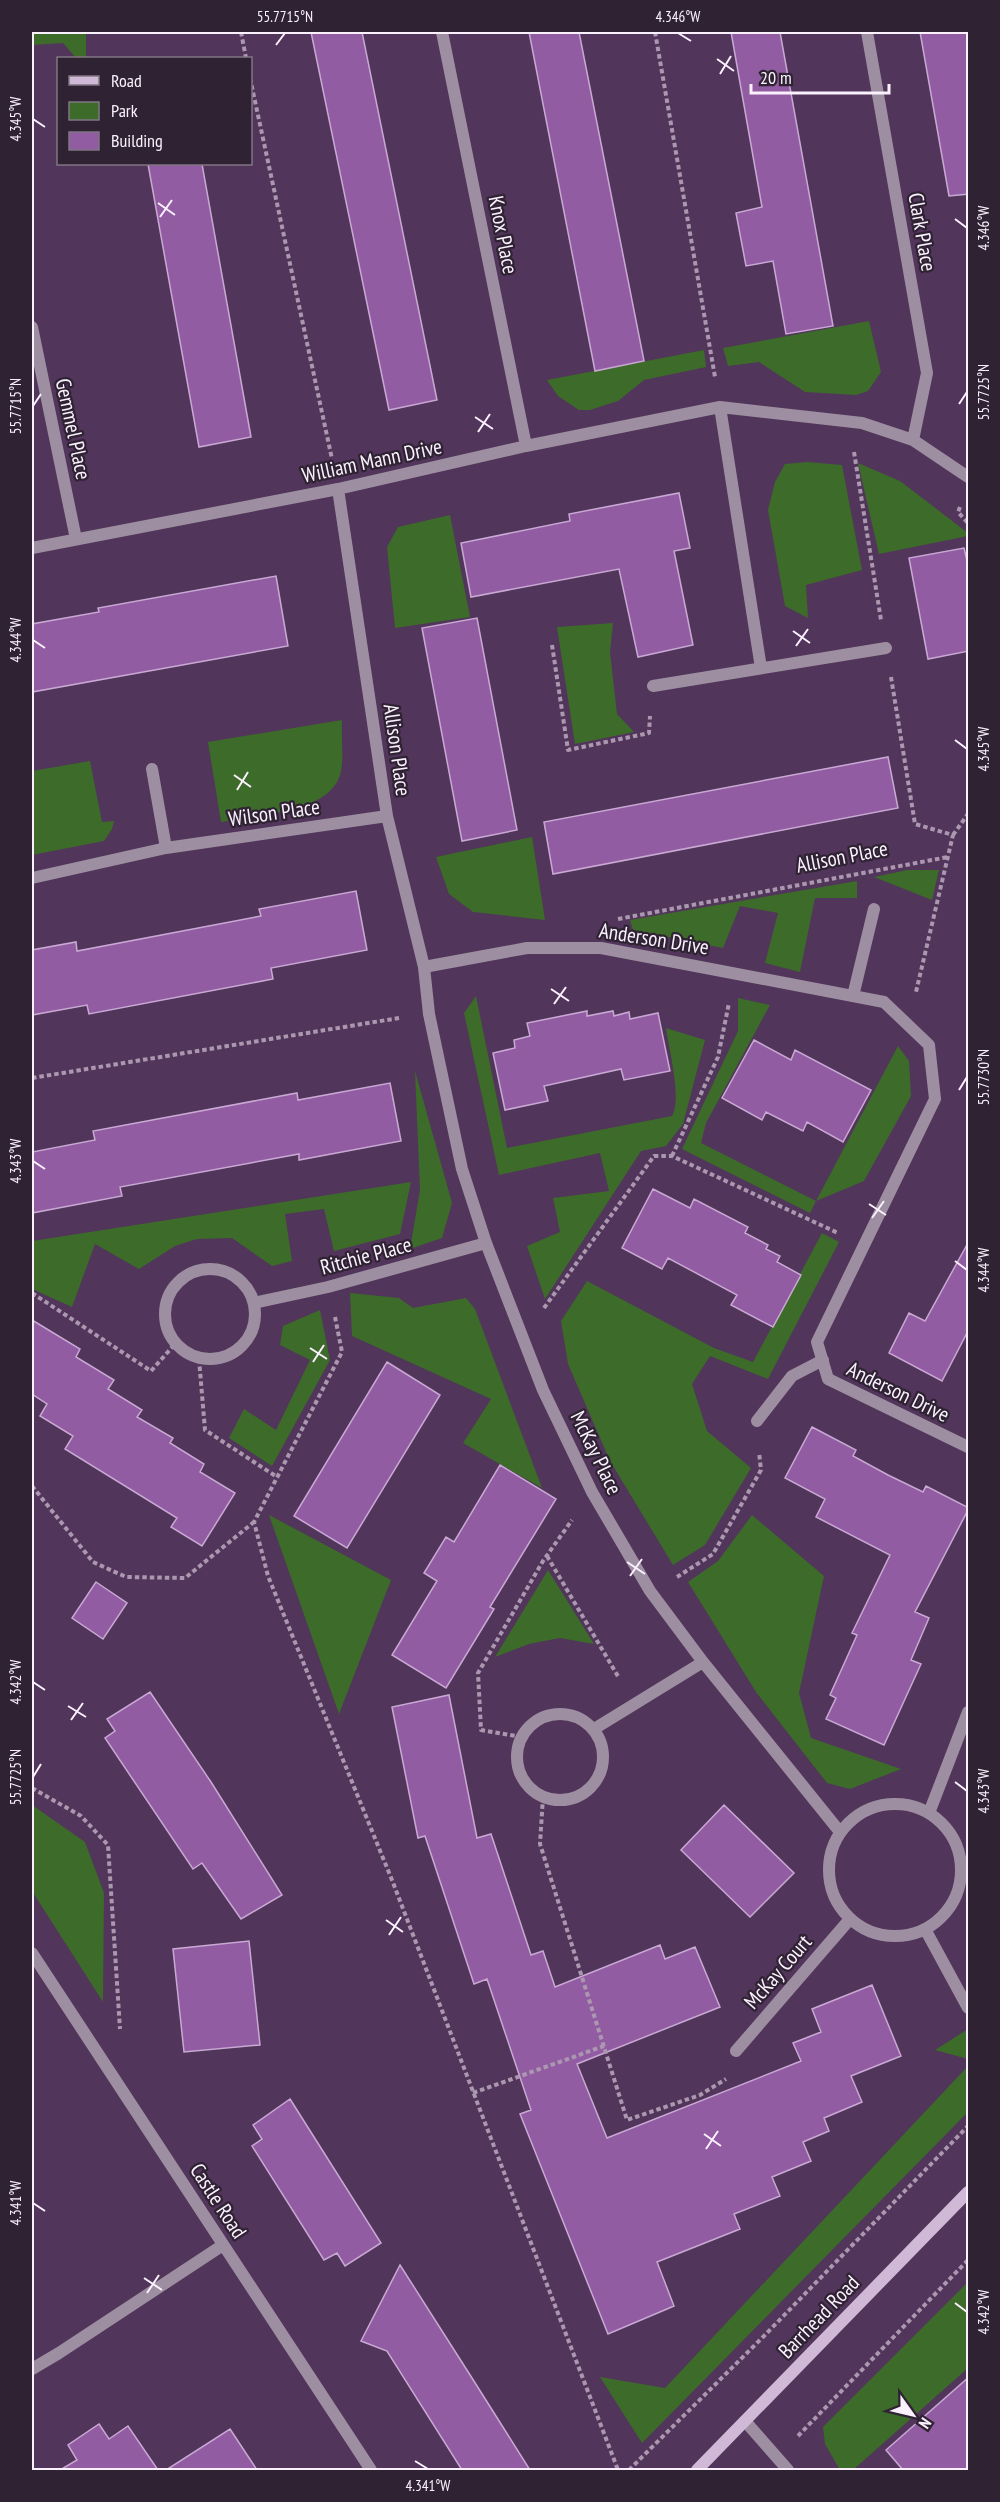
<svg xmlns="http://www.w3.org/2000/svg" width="1000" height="2502" viewBox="0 0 1000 2502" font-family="'PT Sans Narrow',sans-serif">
	<rect width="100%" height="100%" fill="#51355a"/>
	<!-- green -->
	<path fill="#3d6b2a" d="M32,32h54v26h-10l-13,-15 -31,2z
		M869,321l12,51 -13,19 -12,4 -51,-3 -46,-30 -31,4 -5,-18z
		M704,350l2,17 -62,13 -26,21 -28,9h-11l-21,-14 -11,-16z
		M807,462l35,3 20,105 -56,15 2,33 -23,-12 -17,-96 7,-28 10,-18z
		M858,463l42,18 68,52v3l-89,18z
		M450,515l20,102 -75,11 -8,-81 11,-20z
		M613,623l-3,29 7,62 17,18 -59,12 -18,-117z
		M342,720c-1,17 2,35 -1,51 -7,42 -87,45 -120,51l-13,-80z
		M90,761l12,61 12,-1 -2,8 -8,12 -72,14v-84z
		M532,837l13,83 -72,-8 -24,-18 -13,-37z
		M907,870h32l-7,30 -58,-23z
		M857,881v17h-42l-15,74 -35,-9 13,-50 -38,-7 -17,42 -90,-18 -3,-10z
		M476,996l31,152 165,-32c10,-18 -3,-66 -6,-88l39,12 -22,84 -17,22 -25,5 -96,148 -18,-53 33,-14 -7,-34 56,-7 -9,-38 -101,22 -35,-162z
		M738,998l32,7 -64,118 -5,20 115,58 82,-155 11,15 2,35 -47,85 -48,20 -6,12 -128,-64 56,-118z
		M415,1071l37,132 -10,35 -32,11 10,-59z
		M411,1182l-11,52 -66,17 -10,-42 -39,5 7,47 -20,5 -40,-28 -35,1 -22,7 -36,23 -44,-25 -23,63 -40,-18v-48z
		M822,1233l17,9 -71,137 -58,-23 -18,28 15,47 44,37 -46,77 -32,20 -63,-104 -42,-97 -7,-43 26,-40 127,67 39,14z
		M350,1293l49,5 14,10 53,-10 9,11 67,179 -79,-45 28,-44 -139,-63z
		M320,1310l10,50 -58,106 -43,-28 15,-29 32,21 34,-70 -30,-15 3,-19z
		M269,1515l122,65 -52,134z
		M752,1515l72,61 -25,117 12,45 90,31 -51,20 -23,-6 -71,-91 -68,-110 30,-21z
		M548,1570l46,74 -34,-6 -31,6 -34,13z
		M32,1805l53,37 19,51 -1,109 -71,-111z
		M968,2029v30l-33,-9z
		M968,2066v46l-326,331 -42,-66 65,11z
		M968,2282v86l-115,102h-13l-15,-26 -2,-17z"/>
	<!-- building -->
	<path fill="#925ca3" stroke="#c9a9d4" stroke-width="1.5" d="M311,32h51l75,368 -48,10z
		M529,32h50l65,329 -49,10z
		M731,32h49l53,294 -47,8 -13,-73 -27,5 -10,-53 26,-6z
		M920,32h49v162l-20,2z
		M148,164h54l49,273 -52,10z
		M679,493l11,55 -16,3 19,94 -55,12 -19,-88 -148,28 -10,-54 109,-22 -1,-7z
		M964,548l5,21v82l-41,8 -19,-101z
		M276,576l12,70 -256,46v-68l67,-12 -1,-4z
		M477,618l40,212 -55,11 -40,-213z
		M888,757l10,51 -345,66 -9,-52z
		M356,891l11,59 -96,18 2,11 -184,35 -2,-9 -55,10v-65l44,-8 1,9 184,-35 -2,-7z
		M587,1011v5l26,-5 1,5 15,-4 1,7 28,-6 12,58 -46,9 -3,-11 -77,17 4,15 -43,9 -12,-57 22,-5 -1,-8 16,-4 -3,-13z
		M754,1040l37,20 4,-10 76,40 -28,52 -36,-20 -4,9 -37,-19 -4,8 -40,-22z
		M390,1083l11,58 -102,19v-6l-179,33 2,9 -90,17v-61l63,-12 -2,-9 204,-38 1,7z
		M653,1189l37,19 4,-9 54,28 -3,6 23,12 -2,4 14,7 -3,6 24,13 -28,52 -42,-22 6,-10 -69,-37 -6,11 -40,-21z
		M969,1241v88l-27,52 -53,-28 20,-40 16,8z
		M32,1320l48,29 -4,8 38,23 -6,9 34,21 -5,7 36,21 -3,5 34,21 -4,8 35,21 -33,53 -31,-19 6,-9 -112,-69 8,-13 -33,-20 7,-12 -15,-10z
		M387,1362l53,33 -93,153 -53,-32z
		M812,1427l44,23 -3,6 35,19 35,17 3,-6 43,22 -54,104 14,6 -18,42 10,4 -37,81 -58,-26 10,-21 -6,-3 27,-60 -5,-2 38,-78 -74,-38 9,-18 -40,-21z
		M500,1465l56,34 -66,108 4,2 -48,79 -54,-33 45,-74 -13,-8 22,-36 8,5z
		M96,1582l31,21 -24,36 -31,-21z
		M150,1692l61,90 71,113 -41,24 -39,-56 -9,6 -88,-131 10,-7 -8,-12z
		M449,1695l28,143 14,-4 40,121 12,-4 12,36 105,-42 5,14 30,-12 25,60 -143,57 30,74 194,-77 -8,-18 28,-11 -9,-23 60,-24 29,71 -50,20 11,26 -38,16 5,13 -26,11 8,19 -39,16 8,19 -46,18 6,15 -83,33 17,44 -66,28 -88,-220 11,-4 -44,-131 -13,5 -49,-148 -7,2 -26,-131z
		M724,1805l70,68 -44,44 -69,-67z
		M249,1941l11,104 -76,7 -11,-103z
		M290,2099l91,144 -36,23 -8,-13 -13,7 -72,-114 10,-7 -9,-14z
		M400,2265l72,113 58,92h-68l-75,-119 -26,-10z
		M969,2377v93h-66l-17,-20z
		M99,2424l10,15 19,-13 30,44h-98l17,-10 -9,-15z
		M230,2429l27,41h-91z"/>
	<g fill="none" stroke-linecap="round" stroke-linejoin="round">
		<!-- path -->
		<path stroke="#ab98b0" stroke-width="4" stroke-dasharray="4.5 3" stroke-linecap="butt" d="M241,32l5,26
			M655,32l60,345
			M250,78l82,381
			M854,452l27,168
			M960,507l-2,5 10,11
			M552,645l16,105 81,-17 1,-17
			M891,677l24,147 38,11 -37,157
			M953,835l15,-21
			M618,919l330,-62
			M32,1078l367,-60
			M672,1156l46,-99 11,-54
			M32,1293l119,78 24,-27
			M544,1308l110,-152h18l166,77
			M335,1317l7,35 -88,170 14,54 124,304 226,590
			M199,1359l6,71 72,47
			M32,1486l61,76 33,15 59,1 69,-56
			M547,1556l72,122
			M677,1577l36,-23 48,-84 -2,-18
			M522,1737l-41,-7 -3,-57 65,-112 29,-41
			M32,1788l49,28 27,29 12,184
			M543,1797l-3,47 87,276 73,-25 26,-16
			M473,2093l131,-47
			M798,2436l170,-176
			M629,2470l134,-133 205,-211"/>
		<!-- street -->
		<path stroke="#9d8fa1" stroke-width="12" d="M442,32l84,414
			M867,32l60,341 -14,67
			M32,327l44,212
			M720,407l41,261
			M338,489l49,327 37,151 5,47 33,155 24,74 57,147 49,102 58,99 53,71 137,170
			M32,548l306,-59 188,-43 194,-39 142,16 51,17 55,37
			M653,686l233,-38
			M152,769l14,79
			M32,878l134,-30 221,-32
			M424,967l103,-19h74l283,54 45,43 6,54 -118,243 11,37 140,68
			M853,996l21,-87
			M165 1314a45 45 0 1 1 90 0a45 45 0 1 1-90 0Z
			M254,1303l74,-16 158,-44
			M757,1421l35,-45 31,-16
			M517 1757a43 43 0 1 1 86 0a43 43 0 1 1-86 0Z
			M594,1729l109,-67
			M829 1870a66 66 0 1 1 132 0a66 66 0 1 1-132 0Z
			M929,1813l39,-101
			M925,1929l43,79
			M32,1953l339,517
			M736,2051l114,-132
			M32,2369l27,-16 164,-108
			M745,2421l43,49"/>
		<!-- secondary -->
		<path stroke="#d0b9d7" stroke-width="12" d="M697,2470l271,-278"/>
	</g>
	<!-- ticks -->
	<path fill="none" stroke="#fbf1fe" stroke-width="2" d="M678,33l13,8M276,45l9,-12M717,59l17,12M720,74l11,-18M33,119l12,8M158,203l17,12M160,217l12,-17M955,219l12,9M959,404l8,-12M33,406l8,-12M475,417l18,12M478,432l12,-18M793,631l17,12M33,640l12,8M796,646l12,-17M955,740l12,9M234,775l17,12M237,790l11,-18M551,989l18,12M554,1004l12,-17M959,1090l8,-13M33,1161l12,8M869,1204l17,11M872,1218l12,-17M955,1261l12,9M310,1348l17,11M313,1362l11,-17M627,1562l18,12M630,1576l12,-17M33,1682l12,8M68,1706l18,11M71,1720l12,-17M33,1777l8,-13M955,1782l12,9M386,1920l17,12M389,1935l12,-18M704,2134l17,12M706,2149l12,-18M33,2203l12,8M144,2278l18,12M147,2293l12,-18M955,2303l12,9M415,2461l13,8"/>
	<g text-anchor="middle" stroke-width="4.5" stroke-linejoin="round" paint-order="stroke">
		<!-- street labels -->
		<g font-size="21" fill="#fbf1fe" stroke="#2f2333">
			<text transform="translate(922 232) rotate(80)" y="7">Clark Place</text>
			<text transform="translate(503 235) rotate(79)" y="7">Knox Place</text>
			<text transform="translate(73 429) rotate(78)" y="7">Gemmel Place</text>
			<text transform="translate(372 461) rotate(-12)" y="7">William Mann Drive</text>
			<text transform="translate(397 750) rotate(82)" y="7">Allison Place</text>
			<text transform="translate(274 813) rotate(-8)" y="7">Wilson Place</text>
			<text transform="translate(842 857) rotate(-11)" y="7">Allison Place</text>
			<text transform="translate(654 939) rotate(9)" y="7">Anderson Drive</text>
			<text transform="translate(366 1256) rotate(-15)" y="7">Ritchie Place</text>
			<text transform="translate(898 1392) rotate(26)" y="7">Anderson Drive</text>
			<text transform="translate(596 1453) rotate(64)" y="7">McKay Place</text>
			<text transform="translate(778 1972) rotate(-49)" y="7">McKay Court</text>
			<text transform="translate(218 2201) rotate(57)" y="7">Castle Road</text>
			<text transform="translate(819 2317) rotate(-46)" y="7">Barrhead Road</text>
		</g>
	</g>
	<!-- border -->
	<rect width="1000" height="2502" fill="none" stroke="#2f2333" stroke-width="66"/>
	<!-- legend -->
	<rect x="57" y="57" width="195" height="108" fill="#2f2333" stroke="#817584" stroke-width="1.5"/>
	<rect x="69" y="76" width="30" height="9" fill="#d0b9d7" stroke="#817584" stroke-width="1.5"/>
	<text x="111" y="87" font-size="18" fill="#fbf1fe">Road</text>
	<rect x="69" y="102" width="30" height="18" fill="#3d6b2a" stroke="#817584" stroke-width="1.5"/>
	<text x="111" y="117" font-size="18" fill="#fbf1fe">Park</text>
	<rect x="69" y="132" width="30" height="18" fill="#925ca3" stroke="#817584" stroke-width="1.5"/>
	<text x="111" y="147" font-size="18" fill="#fbf1fe">Building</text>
	<!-- north arrow -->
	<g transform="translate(913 2415) rotate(124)" stroke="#2f2333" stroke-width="4.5" paint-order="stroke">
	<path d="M0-4.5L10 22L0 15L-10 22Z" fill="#fbf1fe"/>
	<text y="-9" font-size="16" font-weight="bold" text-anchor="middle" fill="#fbf1fe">N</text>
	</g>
	<!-- scale -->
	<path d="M751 84v9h138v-9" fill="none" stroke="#fbf1fe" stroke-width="3"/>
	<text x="760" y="84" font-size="18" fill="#fbf1fe" stroke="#2f2333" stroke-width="4.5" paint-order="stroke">20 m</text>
	<rect x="33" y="33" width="934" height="2436" fill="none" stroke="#fbf1fe" stroke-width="2"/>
	<g font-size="15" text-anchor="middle" fill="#fbf1fe">
		<text x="285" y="22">55.7715°N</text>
		<text x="678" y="22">4.346°W</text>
		<text transform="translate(16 119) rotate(-90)" y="5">4.345°W</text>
		<text transform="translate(984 228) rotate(-90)" y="5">4.346°W</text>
		<text transform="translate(984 392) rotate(-90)" y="5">55.7725°N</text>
		<text transform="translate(16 406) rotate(-90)" y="5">55.7715°N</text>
		<text transform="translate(16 640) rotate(-90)" y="5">4.344°W</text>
		<text transform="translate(984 749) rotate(-90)" y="5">4.345°W</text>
		<text transform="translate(984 1077) rotate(-90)" y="5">55.7730°N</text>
		<text transform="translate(16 1161) rotate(-90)" y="5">4.343°W</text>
		<text transform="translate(984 1270) rotate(-90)" y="5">4.344°W</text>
		<text transform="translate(16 1682) rotate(-90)" y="5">4.342°W</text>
		<text transform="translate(16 1777) rotate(-90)" y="5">55.7725°N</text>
		<text transform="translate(984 1791) rotate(-90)" y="5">4.343°W</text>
		<text transform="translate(16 2203) rotate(-90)" y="5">4.341°W</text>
		<text transform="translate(984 2312) rotate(-90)" y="5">4.342°W</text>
		<text x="428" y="2491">4.341°W</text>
	</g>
</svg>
